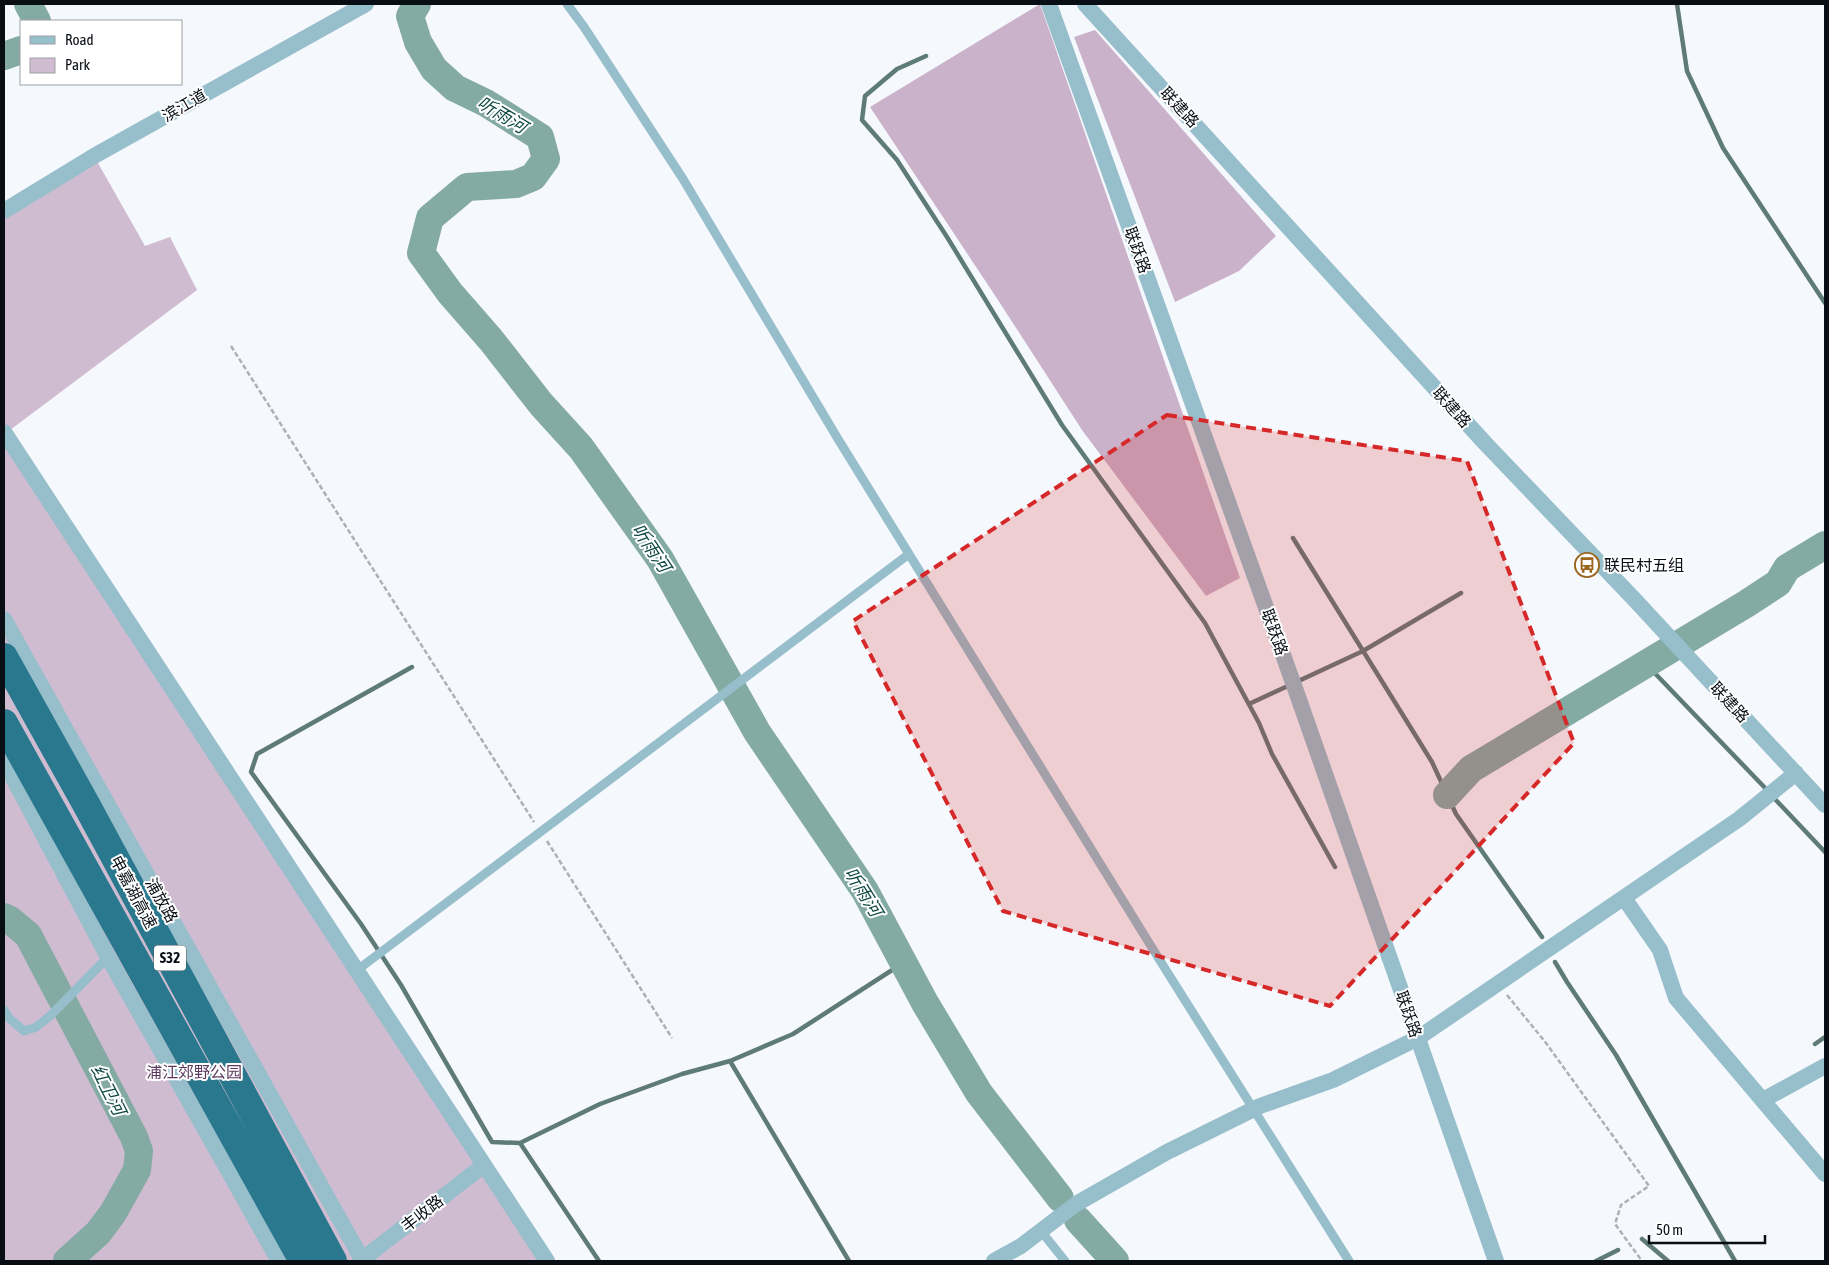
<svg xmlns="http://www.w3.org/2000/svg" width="1829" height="1265" viewBox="0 0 1829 1265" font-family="'Asap Condensed','Noto Sans SC',sans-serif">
	<rect width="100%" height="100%" fill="#f5f8fc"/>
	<!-- green -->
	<path fill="#d0bcd1" d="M94,156l51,90 25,-9 27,53 -187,140 532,831h-538v-1050z"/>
	<!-- forest -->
	<path fill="#cab2cb" d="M1040,4l200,574 -34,18 -124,-166 -84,-130 -128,-193z
		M1095,30l181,206 -37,35 -64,31 -101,-265z"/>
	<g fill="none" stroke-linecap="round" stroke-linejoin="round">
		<!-- stream -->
		<path stroke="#5f7b79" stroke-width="4.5" d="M1677,4l10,67 36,77 102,155
			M926,56l-29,13 -32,27 -3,24 35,40 50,77 115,188 143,198 54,100 13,31 63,113
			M1293,538l139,224 24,52 86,123
			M1646,664l122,127
			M412,667l-155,87 -6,18 110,152 40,61 91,157 28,1
			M1249,704l114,-53 98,-58
			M1773,797l52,55
			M1555,962l12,20 49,73 119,206
			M1815,1044l10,-7
			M730,1061l119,200
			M1642,1239l26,22
			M599,1261l-79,-118 80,-39 82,-30 48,-13 63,-27 110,-71
			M1596,1261l22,-11"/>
		<!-- river -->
		<path stroke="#84aaa4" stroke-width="28" d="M28,4l9,17
			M417,4l-7,12 8,26 16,27 21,19 31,15 54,34 6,22 -13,18 -17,7 -49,3 -37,31 -9,35 29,40 41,47 50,64 40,44 79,111 97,173 108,159 60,112 54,90 81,105
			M4,56l17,-6
			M1447,795l24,-26 275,-165 32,-21 9,-15 38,-23
			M4,917l6,3 18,15 106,202 5,14 -2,19 -24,43 -15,20 -31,28
			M1078,1220l37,41"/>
		<!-- path -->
		<path stroke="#adb1b6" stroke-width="2.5" stroke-dasharray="5 2.5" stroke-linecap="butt" d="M231,346l303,476
			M547,841l125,197
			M1507,995l39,48 103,143 -28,19 -6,19 27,37"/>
		<!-- service -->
		<path stroke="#97becb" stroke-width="9" d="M567,4l17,23 99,152 155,260 321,520 190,302
			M356,971l553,-417
			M4,1010l5,8 15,13 12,-4 14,-11 58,-59
			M1041,1231l24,30"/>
		<!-- minor -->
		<path stroke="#97becb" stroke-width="16" d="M1049,4l247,687 200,570
			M1085,4l399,438 150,157 191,206
			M4,211l90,-55 272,-152
			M4,432l543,829
			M4,619l359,642
			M4,761l104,196 171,304
			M1624,898l36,52 16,48 149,176
			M1763,1100l62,-34
			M360,1261l124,-96
			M994,1261l27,-15 55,-42 91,-52 93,-46 73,-26 85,-42 321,-219 57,-46"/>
		<!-- motorway -->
		<path stroke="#29788e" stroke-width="28" d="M4,657l82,147 247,457
			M4,723l299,538"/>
	</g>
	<!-- marked area -->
	<path fill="#d62828" fill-opacity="0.2" stroke="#d62828" stroke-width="4" stroke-dasharray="10 6" stroke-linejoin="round" d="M1167,415l300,46 107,282 -244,263 -327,-95 -150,-290z"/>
	<!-- icons -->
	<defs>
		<symbol id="bus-ring" viewBox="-11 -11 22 22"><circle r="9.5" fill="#fff" stroke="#9a651d" stroke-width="1.5"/><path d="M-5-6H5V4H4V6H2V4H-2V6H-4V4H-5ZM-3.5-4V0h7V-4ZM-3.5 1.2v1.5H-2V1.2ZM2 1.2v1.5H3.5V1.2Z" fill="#9a651d"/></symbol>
	</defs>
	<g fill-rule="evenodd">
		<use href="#bus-ring" x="1573" y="551" width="28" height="28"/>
	</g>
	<g text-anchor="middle" stroke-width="4" stroke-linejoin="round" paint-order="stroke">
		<!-- shield labels -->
		<rect fill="#fff" stroke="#53565b" stroke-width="1" x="154" y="945.5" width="32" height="25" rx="4"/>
		<g font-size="15" font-weight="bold" fill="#090e15">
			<text x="170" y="963">S32</text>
		</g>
		<!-- street labels -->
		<g font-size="16" fill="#090e15" stroke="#fff">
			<text transform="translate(184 105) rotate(-30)" y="6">滨江道</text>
			<text transform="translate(1180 107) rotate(47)" y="6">联建路</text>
			<text transform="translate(1138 250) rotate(70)" y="6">联跃路</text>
			<text transform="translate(1452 407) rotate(48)" y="6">联建路</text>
			<text transform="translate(1275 632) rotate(70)" y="6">联跃路</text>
			<text transform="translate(1730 702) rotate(47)" y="6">联建路</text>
			<text transform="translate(134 892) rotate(62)" y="6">申嘉湖高速</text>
			<text transform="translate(162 900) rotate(61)" y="6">浦放路</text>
			<text transform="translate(1409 1014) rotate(71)" y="6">联跃路</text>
			<text transform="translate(422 1213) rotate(-38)" y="6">丰收路</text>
		</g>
		<!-- poi labels -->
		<g font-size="16" fill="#090e15" stroke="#fff" text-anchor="start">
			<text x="1604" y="571">联民村五组</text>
		</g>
		<!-- park labels -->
		<g font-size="16" fill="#5c3a5f" stroke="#fff">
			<text x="194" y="1078">浦江郊野公园</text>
		</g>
		<!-- water labels -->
		<g font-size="18" font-style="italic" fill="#124b45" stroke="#fff">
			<text transform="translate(502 115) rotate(31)" y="6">听雨河</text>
			<text transform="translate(651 548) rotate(56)" y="6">听雨河</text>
			<text transform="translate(863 892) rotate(58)" y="6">听雨河</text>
			<text transform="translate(108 1090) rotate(63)" y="6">红卫河</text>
		</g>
	</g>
	<!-- border -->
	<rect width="1829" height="1265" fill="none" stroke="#090e15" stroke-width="10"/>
	<!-- legend -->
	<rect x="20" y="20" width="162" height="65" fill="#ffffff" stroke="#9d9fa1"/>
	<rect x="30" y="36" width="25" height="8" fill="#97becb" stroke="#9d9fa1"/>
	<text x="65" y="45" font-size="15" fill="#090e15">Road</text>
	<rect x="30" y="58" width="25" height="15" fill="#d0bcd1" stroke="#9d9fa1"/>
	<text x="65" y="70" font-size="15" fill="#090e15">Park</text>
	<!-- scale -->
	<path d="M1649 1235v8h116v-8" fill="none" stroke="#090e15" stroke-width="2.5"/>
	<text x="1656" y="1235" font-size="15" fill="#090e15" stroke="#ffffff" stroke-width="4" paint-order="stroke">50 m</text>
</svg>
